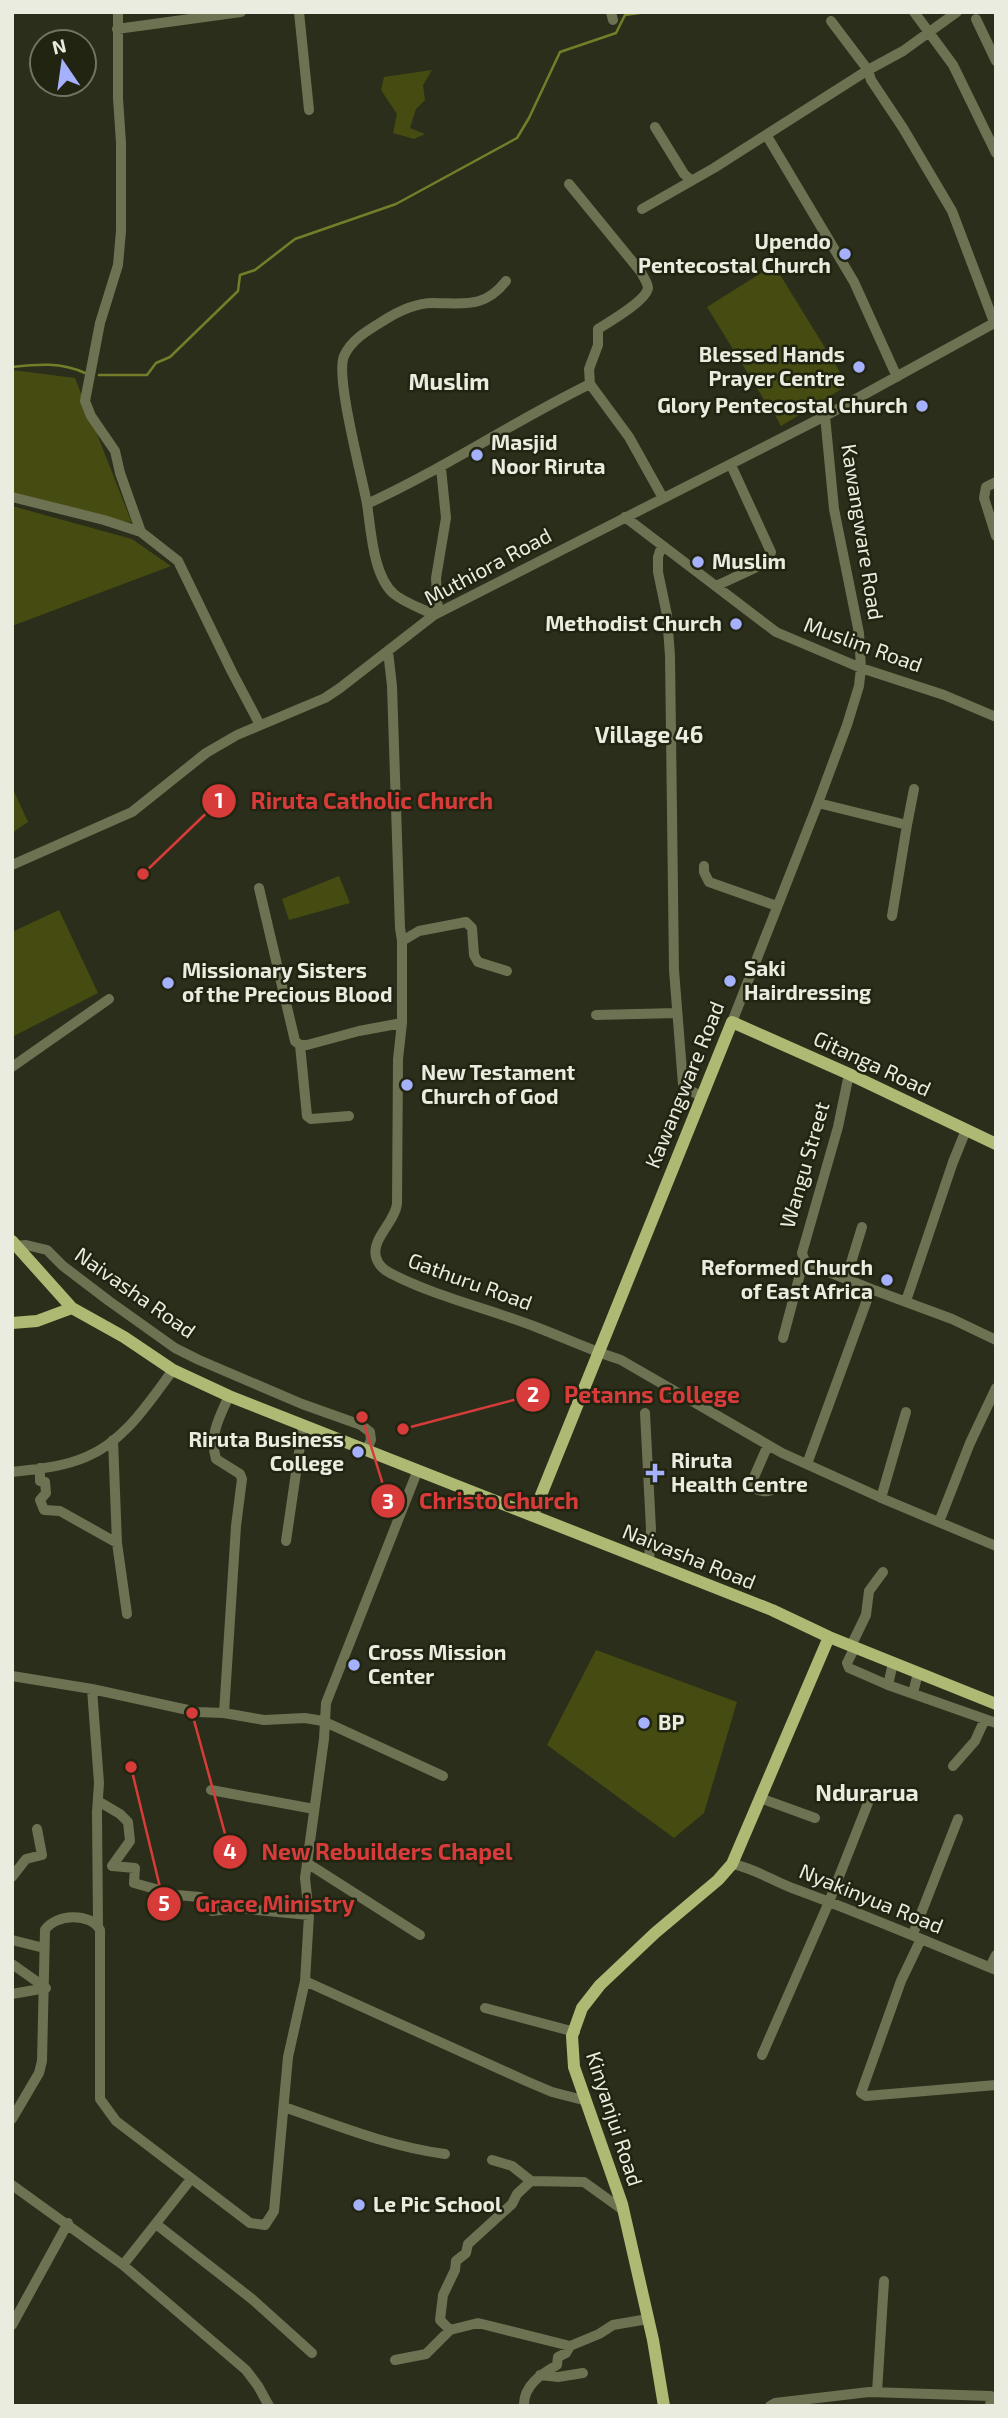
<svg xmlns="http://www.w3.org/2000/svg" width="1008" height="2418" viewBox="0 0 1008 2418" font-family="'Exo 2',sans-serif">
	<rect width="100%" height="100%" fill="#2b2e1a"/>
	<!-- green -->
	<path fill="#464c11" d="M432,70l-9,15 2,15 -9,9 -6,19 15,6 -11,5 -21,-6 4,-19 -16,-24 3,-13z
		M774,265l74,120 -67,41 -13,-24 -3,-1 -58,-94z
		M12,370l63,8 57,145 -120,-28z
		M12,506l120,33 39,27 -159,60z
		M12,787l16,35 -16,11z
		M339,876l11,27 -61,17 -7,-21z
		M59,910l39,83 -86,44v-105z
		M596,1650l141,52 -33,111 -30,25 -127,-93z"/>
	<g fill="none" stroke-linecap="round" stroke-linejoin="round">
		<!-- stream -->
		<path stroke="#747e2a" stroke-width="2.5" d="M12,367c26,-3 49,-5 73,6
			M99,375h48l9,-12 14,-6 68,-66 2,-16 15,-5 40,-31 101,-35 121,-66 12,-20 31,-66 56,-19 9,-18 21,-3"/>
		<!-- minor -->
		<path stroke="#6d7252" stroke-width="10" d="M118,12v86l3,45v88l-3,34 -18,58 -15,78 6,15 24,35 5,22 21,59 37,29 54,111 28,53
			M299,12l10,98
			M611,12l2,8
			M914,12l39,53 43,88
			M976,19l20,42
			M831,21l37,49 3,10 32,48 49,83 42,111
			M117,29l124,-17
			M655,127l29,47 7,6
			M767,136l87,146 43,95
			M569,184l72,88c2,5 7,11 7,16 -2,13 -39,34 -50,41v16l-9,24 1,15 39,53 34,61
			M642,209l72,-41 154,-98 35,-19 54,-39
			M996,482l-10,5 -2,11 12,38
			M12,497l92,23 37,12
			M367,504c-5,-28 -32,-127 -23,-148 7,-16 24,-26 39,-35 14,-9 33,-18 50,-18 31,0 51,6 73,-22
			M625,517l151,115 85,36 83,27 52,22
			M662,545l-4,12v15l9,43 3,41 4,314 9,114 4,5 14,7
			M716,586l52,-24 3,-10 -40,-87
			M438,613l-2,-35 10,-60 -5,-50
			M434,615c-13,-7 -29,-12 -40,-21 -21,-18 -23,-64 -27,-90 77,-35 147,-83 223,-120
			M388,651l4,35 8,242 2,13v82l-4,36 -1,145c-2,18 -26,35 -21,53 2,7 8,13 14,16 46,24 97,35 146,54 29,11 56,24 85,33l161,93 104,47 110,46
			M818,803l89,22 7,-36
			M12,865l120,-53 74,-59 31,-18 88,-37 15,-10 94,-73 391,-199 171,-94
			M704,866v6l5,10 68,24
			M259,888l36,153 5,4h7l52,-14 43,-8
			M892,916l15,-91
			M402,941l17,-10 47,-9 6,6 2,27 4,7 29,9
			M596,1015l81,-2
			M732,1022l86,-219 29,-78 12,-39 2,-18 -2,-35 -25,-124 -9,-93
			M300,1045l7,71 4,3 38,-3
			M12,1067l97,-68
			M16,1246l10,-1 21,5 16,16 46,35 66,47 24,12 103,44 59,21 9,7 1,8 -5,11
			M846,1279l16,-52
			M871,1289l81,30 44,21
			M906,1301l47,-139 13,-32
			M783,1338l21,-79
			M645,1413l6,116 -2,32
			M113,1440l4,103 10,71
			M768,1445l-17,39c5,8 18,10 24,3
			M807,1464l64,-175 -62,-25 -5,-5 -2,-6 36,-126 11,-53
			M40,1468v13l5,1 1,11 -6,7 4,10 16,1 57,32
			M12,1472c25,-3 51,-5 74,-15 39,-16 63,-55 87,-87
			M881,1498l25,-86
			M939,1522l31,-79 26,-55
			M286,1541l17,-116
			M851,1646l15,-31 3,-24 14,-19
			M855,1647l-8,16 2,5 39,17 108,38
			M12,1676l80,13 105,23 27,1 40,7 41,-2 18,3 120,55
			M888,1685l5,-22
			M92,1689l7,94 -2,29 1,113
			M913,1693l5,-20
			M224,1713l12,-187 6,-47 -2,-5 -24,-15c-7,-24 3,-41 13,-63
			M953,1766l22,-25 10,-22
			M211,1790l103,19
			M760,1798l55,20
			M98,1801l22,13 8,8 2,19 -18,25 23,2 -1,15 43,12 23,2 12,14 25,-3 72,7
			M307,1863l113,72
			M732,1864c22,4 39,16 60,24 69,25 136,54 204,82
			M12,1877l14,-18 16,-4 -5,-26
			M913,1934l45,-115
			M921,1939l-20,42 -40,112 5,3 130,-11
			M12,1940l32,8
			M12,1964l34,24
			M990,1967l6,-12
			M305,1981l221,100 26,11 31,8
			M12,1994l34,-6
			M485,2008l90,24
			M762,2055l67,-153 39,-99
			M284,2107c52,18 106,40 161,47
			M12,2119l27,-46 3,-12 3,-131c10,-16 46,-18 55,0v169l16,22 134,102 15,2 9,-14 14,-154 17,-76 4,-66 -4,-37 19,-139 2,-36 91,-231
			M492,2160l20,6 19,15 53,1 39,28
			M12,2185l111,80 123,105 12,16 11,20
			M156,2224l96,75 60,54
			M123,2265l68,-86
			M12,2325l56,-102
			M450,2330l-10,-10 3,-25 12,-25 1,-9 10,-8 2,-9 44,-40 5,-10 14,-13
			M395,2360l31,-6 24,-24 28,-7 92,23 29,-12 14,-9 35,-6
			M540,2375l18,2 25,-4
			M877,2392l7,-111
			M524,2406c-1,-20 17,-32 33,-41l1,-8 8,-4 4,-7
			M770,2406l5,-3 94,-11 122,4 -1,10"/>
		<!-- major -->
		<path stroke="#aeb974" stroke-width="12" d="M12,1241l60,67 52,29 49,33 56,26 543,214 57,27 167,67
			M12,1323l25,-2 35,-13
			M533,1515l199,-493 117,52 147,70
			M664,2406l-11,-66 -31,-136 -48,-137 -2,-31 10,-28 18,-23 55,-52 63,-53 14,-16 97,-227"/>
	</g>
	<!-- markers -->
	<g fill="#a5b1fc" stroke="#212411" stroke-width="2.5">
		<circle cx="845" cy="254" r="7"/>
		<circle cx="859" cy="367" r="7"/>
		<circle cx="922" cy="406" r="7"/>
		<circle cx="477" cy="455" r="7"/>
		<circle cx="698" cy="562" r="7"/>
		<circle cx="736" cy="624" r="7"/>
		<circle cx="730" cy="981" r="7"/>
		<circle cx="168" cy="983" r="7"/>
		<circle cx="407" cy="1085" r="7"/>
		<circle cx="887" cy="1280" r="7"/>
		<circle cx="358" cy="1452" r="7"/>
		<path d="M651.5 1462.5h7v7h7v7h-7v7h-7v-7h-7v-7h7z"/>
		<circle cx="354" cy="1665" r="7"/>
		<circle cx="644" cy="1723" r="7"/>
		<circle cx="359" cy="2205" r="7"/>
	</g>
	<g text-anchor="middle" stroke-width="5" stroke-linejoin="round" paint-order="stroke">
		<!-- poi labels -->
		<g font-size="21" font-weight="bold" fill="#e9ecdf" stroke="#212411" text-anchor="start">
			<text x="831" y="249" text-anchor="end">Upendo<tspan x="831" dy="24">Pentecostal Church</tspan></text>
			<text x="845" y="362" text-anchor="end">Blessed Hands<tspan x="845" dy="24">Prayer Centre</tspan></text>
			<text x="908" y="413" text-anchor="end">Glory Pentecostal Church</text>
			<text x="491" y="450">Masjid<tspan x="491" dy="24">Noor Riruta</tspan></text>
			<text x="712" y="569">Muslim</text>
			<text x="722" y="631" text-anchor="end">Methodist Church</text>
			<text x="744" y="976">Saki<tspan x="744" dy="24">Hairdressing</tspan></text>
			<text x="182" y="978">Missionary Sisters<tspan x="182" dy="24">of the Precious Blood</tspan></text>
			<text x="421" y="1080">New Testament<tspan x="421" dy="24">Church of God</tspan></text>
			<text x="873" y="1275" text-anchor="end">Reformed Church<tspan x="873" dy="24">of East Africa</tspan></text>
			<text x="344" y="1447" text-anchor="end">Riruta Business<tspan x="344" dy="24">College</tspan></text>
			<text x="671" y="1468">Riruta<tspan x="671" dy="24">Health Centre</tspan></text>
			<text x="368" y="1660">Cross Mission<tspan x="368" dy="24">Center</tspan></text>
			<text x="658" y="1730">BP</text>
			<text x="373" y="2212">Le Pic School</text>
		</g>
		<!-- street labels -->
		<g font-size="21" fill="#e9ecdf" stroke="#212411">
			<text transform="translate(862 532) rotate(81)" y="7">Kawangware Road</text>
			<text transform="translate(488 567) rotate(-28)" y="7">Muthiora Road</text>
			<text transform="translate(863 645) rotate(20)" y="7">Muslim Road</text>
			<text transform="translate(872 1064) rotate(25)" y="7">Gitanga Road</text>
			<text transform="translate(685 1085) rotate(-68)" y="7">Kawangware Road</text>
			<text transform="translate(805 1165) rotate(-74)" y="7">Wangu Street</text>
			<text transform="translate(470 1282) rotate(20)" y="7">Gathuru Road</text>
			<text transform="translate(135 1293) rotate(35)" y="7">Naivasha Road</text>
			<text transform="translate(689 1557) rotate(22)" y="7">Naivasha Road</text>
			<text transform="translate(871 1899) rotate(22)" y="7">Nyakinyua Road</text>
			<text transform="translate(614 2119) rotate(72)" y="7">Kinyanjui Road</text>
		</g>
		<!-- neighbourhood labels -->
		<g font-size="23" font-weight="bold" fill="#e9ecdf" stroke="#212411">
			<text x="449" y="390">Muslim</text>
			<text x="649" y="743">Village 46</text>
			<text x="867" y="1801">Ndurarua</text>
		</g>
	</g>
	<!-- callouts -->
	<path fill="none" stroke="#d83c3a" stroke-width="2.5" d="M143 874L219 801M403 1429L533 1395M362 1417L388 1501M192 1713L230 1852M131 1767L164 1904"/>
	<g fill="#d83c3a" stroke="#212411" stroke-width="2.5">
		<circle cx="143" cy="874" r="7"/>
		<circle cx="403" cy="1429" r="7"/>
		<circle cx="362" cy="1417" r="7"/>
		<circle cx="192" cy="1713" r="7"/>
		<circle cx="131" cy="1767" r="7"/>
		<circle cx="219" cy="801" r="18"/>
		<circle cx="533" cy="1395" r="18"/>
		<circle cx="388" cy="1501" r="18"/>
		<circle cx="230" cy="1852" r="18"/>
		<circle cx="164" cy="1904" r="18"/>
	</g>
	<g font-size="21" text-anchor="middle" font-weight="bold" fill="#fff">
		<text x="219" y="808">1</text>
		<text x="533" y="1402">2</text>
		<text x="388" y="1509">3</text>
		<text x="230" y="1859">4</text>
		<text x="164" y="1911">5</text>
	</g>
	<g font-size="23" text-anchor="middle" font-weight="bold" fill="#d83c3a" stroke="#212411" stroke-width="5" stroke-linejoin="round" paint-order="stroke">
		<text x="372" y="809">Riruta Catholic Church</text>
		<text x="652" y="1403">Petanns College</text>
		<text x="499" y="1509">Christo Church</text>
		<text x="387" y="1860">New Rebuilders Chapel</text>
		<text x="275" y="1912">Grace Ministry</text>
	</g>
	<!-- border -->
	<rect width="1008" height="2418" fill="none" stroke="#e9ecdf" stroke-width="28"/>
	<!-- north arrow -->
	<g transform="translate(63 63) rotate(347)"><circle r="33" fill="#212411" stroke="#717463" stroke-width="2"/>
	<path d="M0-5L12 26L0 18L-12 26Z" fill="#a5b1fc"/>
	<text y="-10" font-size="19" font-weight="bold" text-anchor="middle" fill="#e9ecdf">N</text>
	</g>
</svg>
